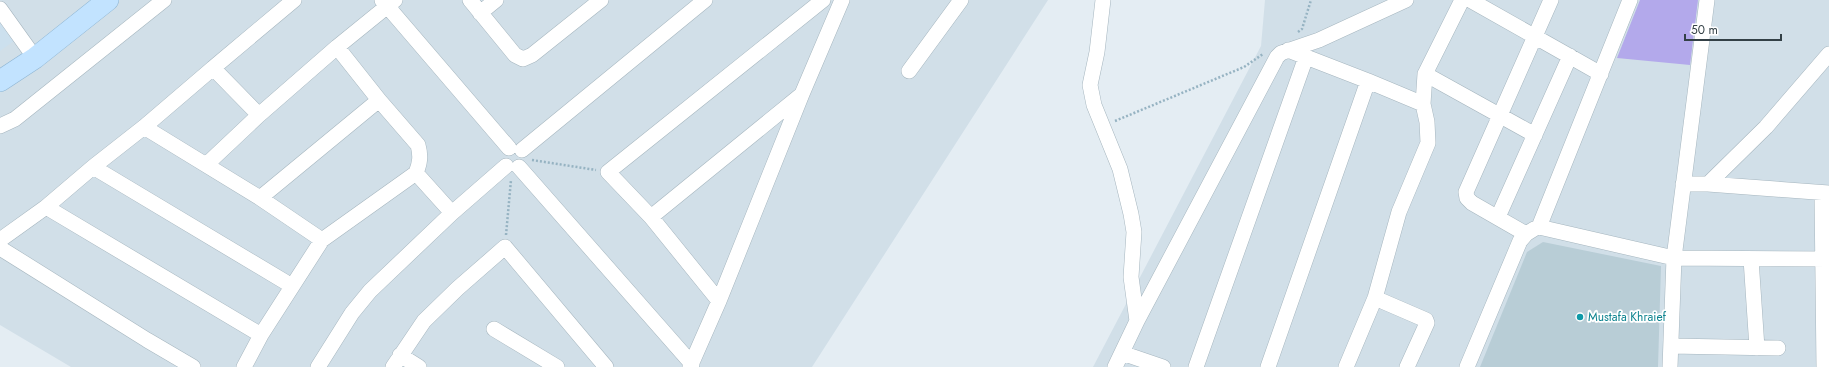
<svg xmlns="http://www.w3.org/2000/svg" width="1829" height="367" viewBox="0 0 1829 367" font-family="Jost,sans-serif">
	<rect width="100%" height="100%" fill="#e4edf3"/>
	<!-- residential -->
	<path fill="#d1dfe8" d="M0,0h1048l-236,367h-741l-71,-42z
		M1265,0h564v367h-736l168,-321z"/>
	<!-- education -->
	<path fill="#cce0ee" d="M0,14l18,24 -18,13z"/>
	<!-- green -->
	<path fill="#b3a9eb" d="M1640,0h58l-8,65 -73,-7z"/>
	<!-- building -->
	<path fill="#b8cdd6" d="M1543,242l118,24 -3,101h-178l47,-115z"/>
	<g fill="none" stroke-linecap="round" stroke-linejoin="round">
		<defs>
			<path id="street" d="M382,0l127,148
				M470,0l45,55 8,4 9,-4 69,-55
				M1103,0l-6,52 -7,33 4,20 26,64 11,45 3,18 -3,45 6,44
				M1470,0l131,74
				M1630,0l-91,227 135,31 155,1
				M0,9l35,49
				M480,13l16,-13
				M337,47l58,-47
				M213,68l81,-68
				M909,71l52,-71
				M1425,74l110,61
				M1368,81l55,23
				M0,126l15,-7 149,-119
				M144,127l116,71 62,42 -61,95
				M522,150l183,-150
				M207,164l52,-49
				M93,167l51,-40 69,-59 46,47 78,-68 42,53 39,45c3,11 2,18 -2,28l36,40
				M519,167l173,197
				M1683,184h25l121,9
				M1708,184l58,-57 63,-73
				M1822,193l2,174
				M260,198l119,-98
				M651,217l150,-122
				M1498,217l72,-161
				M1526,234l-54,-31 -5,-5 -1,-6 85,-192
				M0,240l46,-33
				M322,240l94,-67
				M0,248l147,92 46,27
				M1751,259l6,89
				M1375,298l51,22 1,3 -20,44
				M719,301l-68,-84 -43,-45 215,-172
				M494,329l63,38
				M1671,346l107,2
				M1122,353l41,14
				M400,355l19,12
				M244,367l17,-32 -215,-128 47,-40 199,119
				M318,367l34,-54 18,-22 82,-78 54,-47
				M393,367l31,-46 34,-33 47,-41 101,120
				M690,367l29,-66 83,-207 40,-94
				M1115,367l22,-46 140,-264 4,-4 38,-13 87,-40
				M1196,367l110,-310
				M1268,367l100,-286 -80,-31
				M1346,367l29,-69 24,-86 29,-69 -1,-21 -4,-18 2,-30 37,-74
				M1467,367l53,-126 6,-7 8,-5
				M1670,367l4,-109 33,-258"/>
			<path id="secondary" d="M0,81l35,-23 73,-58"/>
		</defs>
		<!-- street casing -->
		<use href="#street" stroke="#a6b6bf" stroke-width="16"/>
		<!-- secondary casing -->
		<use href="#secondary" stroke="#8eb5d3" stroke-width="22"/>
		<!-- path -->
		<path stroke="#96b3c2" stroke-width="2.5" stroke-dasharray="2 2" stroke-linecap="butt" d="M1298,32l4,-3 9,-29
			M1115,121l129,-54 19,-13
			M532,160l64,10
			M506,235l5,-55"/>
		<!-- street -->
		<use href="#street" stroke="#fff" stroke-width="15"/>
		<!-- secondary -->
		<use href="#secondary" stroke="#c2e3ff" stroke-width="21"/>
	</g>
	<!-- markers -->
	<circle fill="#0f9aa8" stroke="#fff" stroke-width="1.5" cx="1580" cy="317" r="4"/>
	<g text-anchor="middle" stroke-width="3.5" stroke-linejoin="round" paint-order="stroke">
		<!-- culture labels -->
		<g font-size="12" fill="#0d838f" stroke="#fff" text-anchor="start">
			<text x="1588" y="321">Mustafa Khraief</text>
		</g>
	</g>
	<!-- scale -->
	<path d="M1685 34v6h96v-6" fill="none" stroke="#334046" stroke-width="2"/>
	<text x="1691" y="34" font-size="12" fill="#334046" stroke="#ffffff" stroke-width="3" paint-order="stroke">50 m</text>
</svg>
